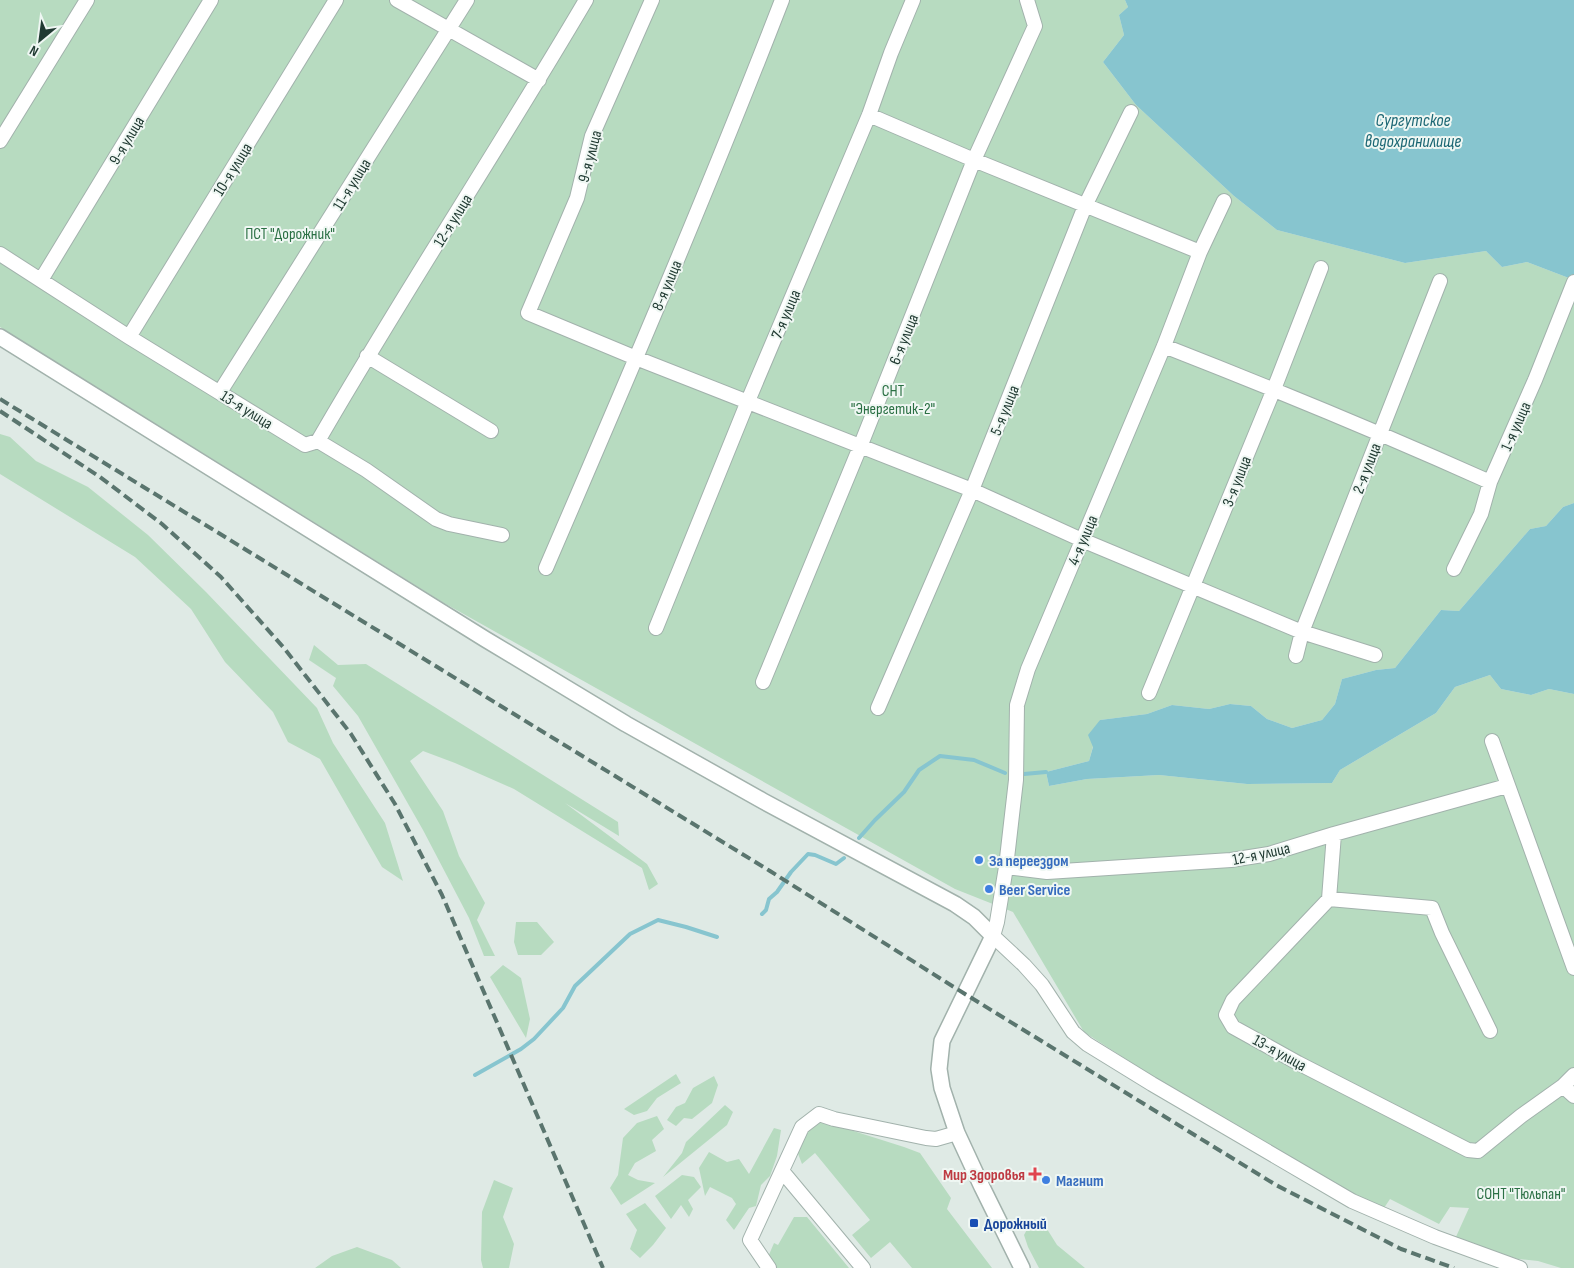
<svg xmlns="http://www.w3.org/2000/svg" width="1574" height="1268" viewBox="0 0 1574 1268" font-family="'Sofia Sans Condensed',sans-serif">
	<rect width="100%" height="100%" fill="#dfeae5"/>
	<!-- green -->
	<path fill="#b7dbc0" d="M0,0h1125l3,7 -9,8 5,20 -21,27 33,43 98,91 43,34 128,33 81,-12 16,16 25,-5 47,18v223l-11,4 -17,19 -16,3 -71,82 -18,-1 -46,58 -19,2 -34,9 -7,25 -13,16 -30,8 -25,-9 -16,-13 -21,-2 -21,5 -37,-4 -25,9 -47,6 -11,41 -43,11 3,14 38,-7 72,-4 88,9 85,-1 8,-13 96,-57 19,-26 35,-12 11,14 30,6 18,-6 25,5v574h-13l-23,-7 -20,-2 -63,-20 14,-31 -19,-1 -11,17 -49,-25 -8,12 -185,-106 -113,-73 -71,-120 -58,-23 -511,-286 -444,-276z
		M0,434l10,3 26,24 52,26 60,48 58,57 111,116 16,35 52,80 18,58 -21,-14 -62,-108 -32,-17 -15,-30 -48,-50 -34,-53 -56,-52 -135,-83z
		M314,645l24,20 28,-1 252,158 1,14 -54,-33 82,61 11,20 -9,6 -7,-22 -128,-79 -59,-26 -32,-12 -13,10 33,50 16,45 26,47 -8,17 18,36h-11l-15,-38 -46,-88 -65,-114 -25,-30 3,-8 -27,-18z
		M516,922h21l17,20 -13,13h-23l-4,-13z
		M503,965l18,13 9,41 -4,19 -36,-61z
		M676,1074l5,9 -24,15 -10,13 -13,4 -10,-6z
		M714,1076l4,9 -6,18 -20,16 -8,-1 -8,8 -9,-6 9,-13 9,-4 8,-15z
		M725,1105l8,7 -6,13 -64,52 19,-24 4,-11z
		M657,1116l7,13 -12,11 4,11 -21,12 -7,12 10,5 17,3 -34,22 -11,-17 8,-13 5,-37 14,-15z
		M822,1121l82,26 16,6 31,45 -4,11 45,59h-80l-22,-26 -19,16 -19,-23 18,-15 -55,-67 -13,11 -5,-13 7,-16z
		M774,1128l7,2 -4,26 -7,20 -9,9 -5,21 -7,2 -15,22 -8,-10 10,-16 -4,-6 -22,-11 -5,9 -6,-28 10,-16 18,10 12,-3 10,15z
		M682,1175l12,2 7,10 -13,13 5,9 -4,8 -8,-12 -10,14 -16,-23z
		M494,1180l19,8 -10,29 11,27 -5,24h-26l-2,-8 1,-48z
		M645,1203l21,25 -13,17 -13,13 -10,-9 7,-19 -11,-16z
		M794,1217h13l42,51h-74l-7,-11 6,-14 4,2z
		M1042,1221l15,24 28,23h-46l-11,-21 -4,-12 7,-13z
		M357,1247l35,13 9,8h-86l17,-12z"/>
	<!-- water -->
	<path fill="#87c5cf" d="M1125,0h449v280l-47,-18 -25,5 -16,-16 -81,12 -128,-33 -43,-34 -98,-91 -33,-43 21,-27 -5,-20 9,-8z
		M1574,503v191l-25,-5 -18,6 -30,-6 -11,-14 -35,12 -19,26 -96,57 -8,13 -85,1 -88,-9 -72,4 -38,7 -3,-14 43,-11 4,-14 -5,-12 12,-15 47,-6 25,-9 37,4 21,-5 21,2 16,13 25,9 30,-8 13,-16 7,-25 34,-9 19,-2 46,-58 18,1 71,-82 16,-3 17,-19z"/>
	<g fill="none" stroke-linecap="round" stroke-linejoin="round">
		<!-- stream -->
		<path stroke="#87c5cf" stroke-width="4" d="M1024,774l22,-2
			M859,838l16,-18 29,-28 15,-22 21,-14 34,4 31,13
			M762,914l4,-4 3,-11 8,-7 14,-20 17,-18 7,1 21,9 8,-6
			M475,1075l46,-26 13,-10 29,-31 12,-22 55,-52 28,-14 28,7 31,10"/>
		<defs>
			<path id="minor" d="M397,0l142,80
				M652,0l-60,136 -15,62 -49,115 108,45 336,132 110,50 220,92 73,23
				M869,115l105,45 226,92
				M0,141l87,-141
				M1224,201l-24,51 -36,94 -136,323 -11,36 -1,75 -10,87 -9,55 -4,14 31,29 18,20 31,47 14,12 65,40 200,117 83,36 85,31
				M0,254l129,83 176,108 13,-4 48,29 70,49 13,5 53,11
				M41,280l170,-280
				M129,337l207,-337
				M1164,346c110,43 219,88 326,136
				M367,356l124,75
				M220,392l247,-392
				M318,441c86,-149 181,-293 268,-441
				M546,568c81,-188 162,-377 236,-568
				M1454,569l27,-55 9,-32 45,-102 39,-98
				M656,628l92,-227 121,-286 22,-62 22,-53
				M1296,656l6,-24 138,-351
				M763,682l97,-235 114,-287 61,-134 -8,-26
				M1149,693l125,-304 47,-121
				M878,708l94,-218 113,-284 46,-94
				M1492,741l82,227
				M1334,834l-5,65 103,9 10,25 48,98
				M1006,867l41,5 184,-12 38,-6 65,-20 173,-48
				M1329,899l-96,101 -7,15 7,12 65,36 170,87 10,1 43,-35 42,-30 11,-11
				M1563,1086l11,10
				M782,1171l81,97
				M769,1268l-19,-28 52,-113 17,-13 15,5 92,19 10,1 21,-6"/>
			<path id="tertiary" d="M0,337l485,302 141,85 137,77 192,103 19,13 19,19 -51,105 -3,28 3,19 15,45 25,54 40,81"/>
		</defs>
		<!-- minor casing -->
		<use href="#minor" stroke="#a2b2ac" stroke-width="16"/>
		<!-- tertiary casing -->
		<use href="#tertiary" stroke="#a2b2ac" stroke-width="18"/>
		<!-- minor -->
		<use href="#minor" stroke="#fff" stroke-width="14"/>
		<!-- tertiary -->
		<use href="#tertiary" stroke="#fff" stroke-width="15"/>
		<!-- rail -->
		<path stroke="#5a756e" stroke-width="4" stroke-dasharray="10 5" stroke-linecap="butt" d="M0,399l770,472 195,123 311,191 125,64 53,19
			M0,411l100,66 62,47 59,53 63,71 67,86 44,70 47,91 161,373"/>
	</g>
	<!-- markers -->
	<g fill="#3f7fe0" stroke="#eff7f3" stroke-width="2">
		<circle cx="979" cy="860" r="5"/>
		<circle cx="989" cy="889" r="5"/>
		<circle cx="1046" cy="1180" r="5"/>
	</g>
	<path fill="#e0444e" stroke="#eff7f3" stroke-width="2" d="M1032.5 1166.5h5v5h5v5h-5v5h-5v-5h-5v-5h5z"/>
	<rect fill="#1a4fb4" stroke="#eff7f3" stroke-width="2" x="969" y="1218" width="10" height="10" rx="2.5"/>
	<g text-anchor="middle" stroke-width="4" stroke-linejoin="round" paint-order="stroke">
		<!-- street labels -->
		<g font-size="16" fill="#203a32" stroke="#eff7f3">
			<text transform="translate(126 140) rotate(-59)" y="6">9-я улица</text>
			<text transform="translate(589 156) rotate(-75)" y="6">9-я улица</text>
			<text transform="translate(232 169) rotate(-58)" y="6">10-я улица</text>
			<text transform="translate(351 184) rotate(-58)" y="6">11-я улица</text>
			<text transform="translate(452 220) rotate(-58)" y="6">12-я улица</text>
			<text transform="translate(666 285) rotate(-67)" y="6">8-я улица</text>
			<text transform="translate(785 314) rotate(-67)" y="6">7-я улица</text>
			<text transform="translate(903 339) rotate(-68)" y="6">6-я улица</text>
			<text transform="translate(247 409) rotate(32)" y="6">13-я улица</text>
			<text transform="translate(1004 410) rotate(-68)" y="6">5-я улица</text>
			<text transform="translate(1515 426) rotate(-66)" y="6">1-я улица</text>
			<text transform="translate(1366 468) rotate(-69)" y="6">2-я улица</text>
			<text transform="translate(1236 481) rotate(-68)" y="6">3-я улица</text>
			<text transform="translate(1082 540) rotate(-67)" y="6">4-я улица</text>
			<text transform="translate(1261 853) rotate(-12)" y="6">12-я улица</text>
			<text transform="translate(1280 1052) rotate(29)" y="6">13-я улица</text>
		</g>
		<!-- park labels -->
		<g font-size="16" fill="#2b7044" stroke="#eff7f3">
			<text x="290" y="239">ПСТ "Дорожник"</text>
			<text x="893" y="396">СHТ<tspan x="893" dy="18">"Энергетик-2"</tspan></text>
			<text x="1521" y="1199">СОНТ "Тюльпан"</text>
		</g>
		<!-- shop labels -->
		<g font-size="16" font-weight="bold" fill="#366cbe" stroke="#eff7f3" text-anchor="start">
			<text x="989" y="866">За переездом</text>
			<text x="999" y="895">Beer Service</text>
			<text x="1056" y="1186">Магнит</text>
		</g>
		<!-- health labels -->
		<g font-size="16" font-weight="bold" fill="#be3a42" stroke="#eff7f3" text-anchor="end">
			<text x="1025" y="1180">Мир Здоровья</text>
		</g>
		<!-- transit labels -->
		<g font-size="16" font-weight="bold" fill="#164399" stroke="#eff7f3" text-anchor="start">
			<text x="984" y="1229">Дорожный</text>
		</g>
		<!-- water labels -->
		<g font-size="18" font-style="italic" fill="#1c6774" stroke="#eff7f3">
			<text x="1413" y="126">Сургутское<tspan x="1413" dy="21">водохранилище</tspan></text>
		</g>
	</g>
	<!-- north arrow -->
	<g transform="translate(40 40) rotate(209)" stroke="#eff7f3" stroke-width="4" paint-order="stroke">
	<path d="M0-4L9 19L0 12L-9 19Z" fill="#203a32"/>
	<text y="-8" font-size="14" font-weight="bold" text-anchor="middle" fill="#203a32">N</text>
	</g>
</svg>
